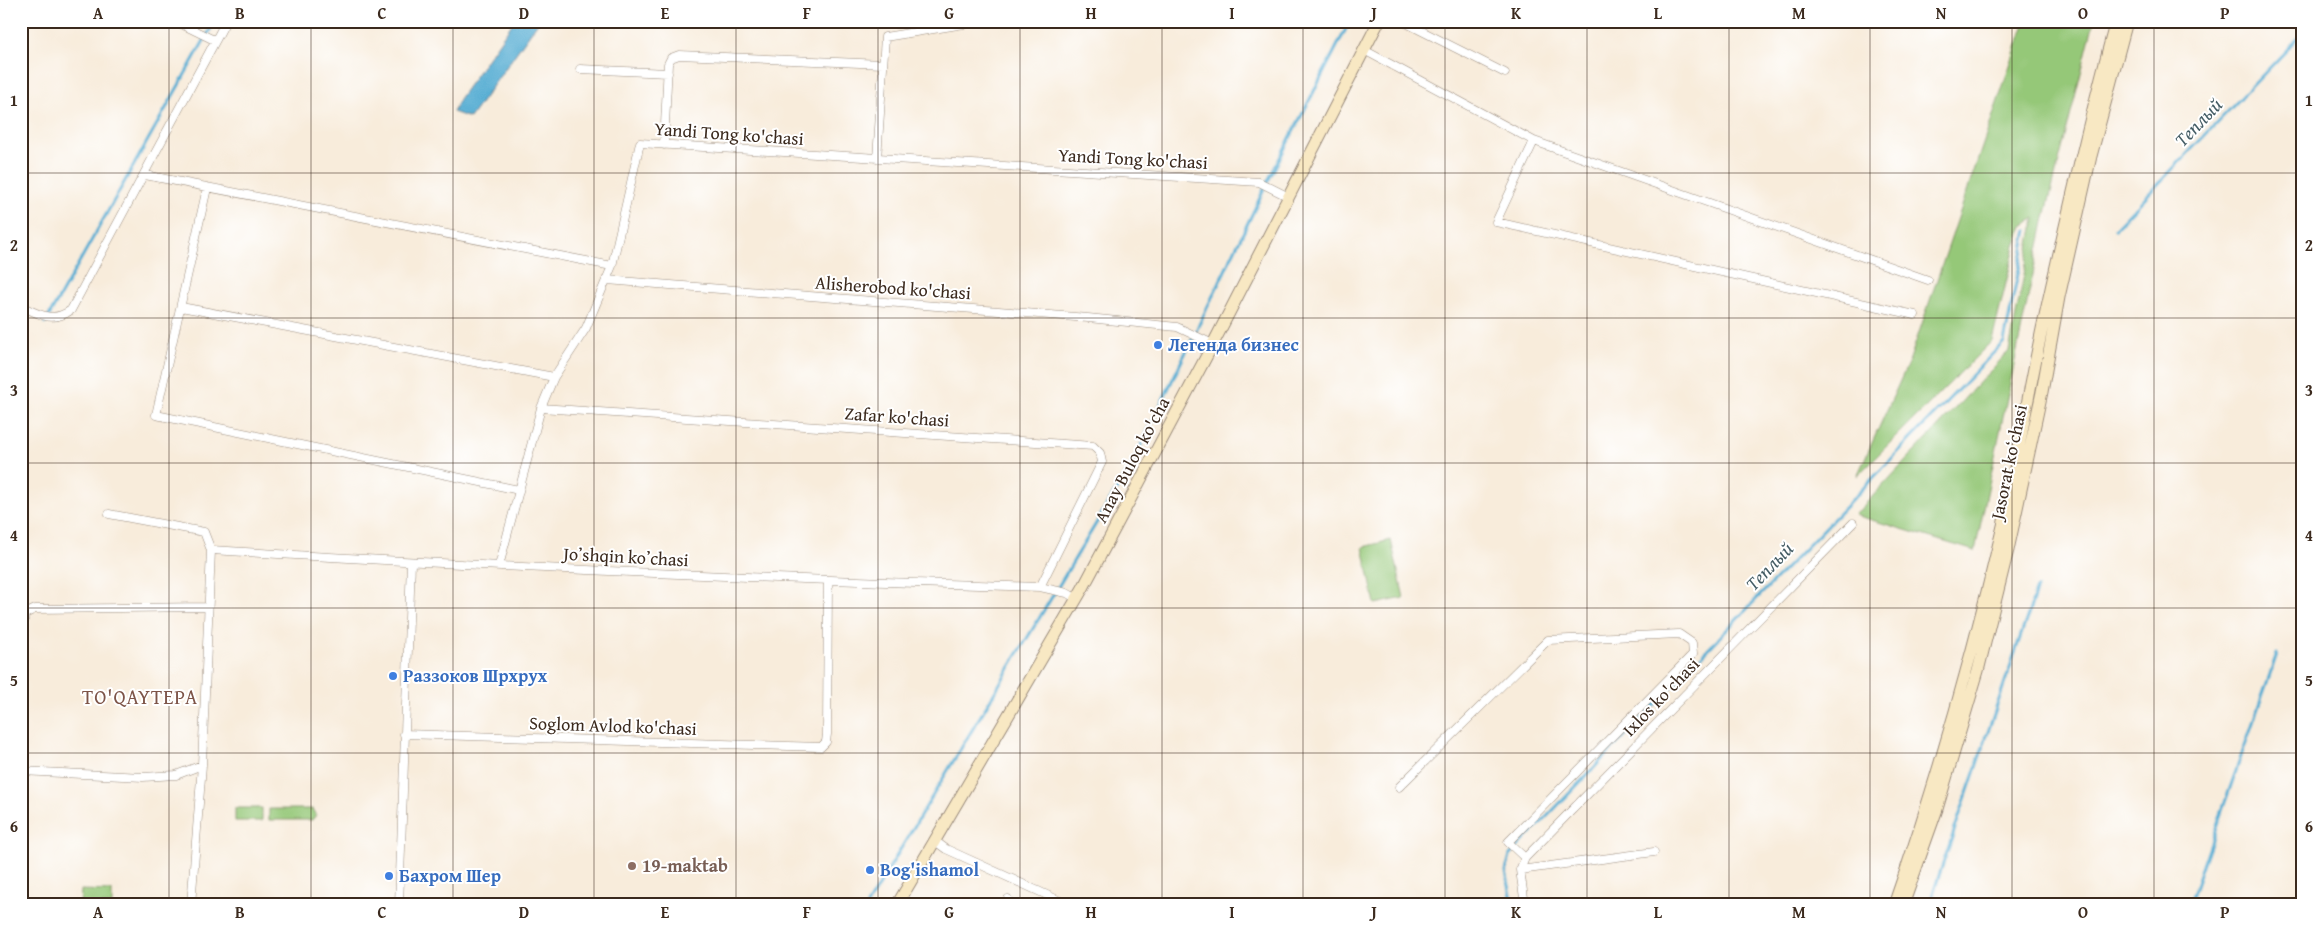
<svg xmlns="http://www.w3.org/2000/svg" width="2323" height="926" viewBox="0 0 2323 926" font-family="'Gentium Book Plus',serif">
	<rect width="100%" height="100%" fill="#fff"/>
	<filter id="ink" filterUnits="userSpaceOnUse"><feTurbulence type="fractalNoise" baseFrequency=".02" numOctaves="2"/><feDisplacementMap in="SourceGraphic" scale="10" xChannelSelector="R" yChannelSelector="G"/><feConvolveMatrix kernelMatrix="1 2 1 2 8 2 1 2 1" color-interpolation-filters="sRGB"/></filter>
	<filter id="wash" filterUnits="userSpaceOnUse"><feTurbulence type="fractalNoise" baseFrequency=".0096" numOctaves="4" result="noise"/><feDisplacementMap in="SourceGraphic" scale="20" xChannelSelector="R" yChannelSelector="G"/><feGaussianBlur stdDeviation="1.12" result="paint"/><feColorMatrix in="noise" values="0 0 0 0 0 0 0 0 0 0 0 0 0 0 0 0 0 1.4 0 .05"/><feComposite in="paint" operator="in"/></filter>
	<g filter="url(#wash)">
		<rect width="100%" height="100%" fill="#f8ecdb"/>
		<!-- grass -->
		<path fill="#95c878" stroke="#68794b" d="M2025,21h69l-49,196 -70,334 -120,-36 154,-164 26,-133 -12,8 -8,20 -23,95 -135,135 53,-117z
			M1391,540l13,58 -29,6 -12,-57z
			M235,808h27v13h-27z
			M269,809h43l4,6 -4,5h-43z
			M81,890l31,1v14h-32z"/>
		<!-- water -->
		<path fill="#56add3" stroke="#486c78" d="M514,21h25l-69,97 -17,-6 6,-13z"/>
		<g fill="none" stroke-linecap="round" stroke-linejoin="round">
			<!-- stream -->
			<path stroke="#56add3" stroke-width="3" d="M2115,229l187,-195
				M45,323l170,-302
				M867,905l266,-443 135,-281 82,-160
				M1513,905l-7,-34 4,-16 494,-513 23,-112
				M1929,905l108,-317
				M2189,905l88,-251"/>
		</g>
	</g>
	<g filter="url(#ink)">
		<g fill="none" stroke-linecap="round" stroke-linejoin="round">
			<defs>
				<path id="minor" d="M175,21l39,19
					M1402,21l103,52
					M1364,50l170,91 394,139
					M580,69l88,4
					M1534,141l-38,81 419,93
					M664,145l4,-81 3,-6 8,-3 204,9
					M877,159l8,-122 97,-16
					M145,175l467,91
					M207,188l-51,227 363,75
					M607,280l481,38 89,9 36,17
					M21,306c19,9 32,17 50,4l155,-289
					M181,307l373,70
					M541,408l552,38 7,7 2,9 -62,125
					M109,514l95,18 7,18 -9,215 -11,140
					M211,550c276,17 552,29 829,37l27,6 10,6
					M499,566l42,-158 13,-31 32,-49 26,-62 28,-123 619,39 30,15
					M21,639l4,-25 10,-5 173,-2
					M404,734l417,13 5,-5 1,-8 1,-153
					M21,771l122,6 33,-2 26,-10
					M1399,787l149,-147 131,-6 13,9 1,11 -185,188 17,16
					M935,841l11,8 123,56
					M1520,870l134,-18
					M399,905l12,-343
					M1007,905l1,-6
					M1525,905l-5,-35 5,-12 328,-335"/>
				<path id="secondary" d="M897,905l186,-317 130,-244 166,-323
					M1894,905c43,-124 79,-251 109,-379 15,-68 26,-138 41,-206 22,-100 45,-200 72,-299
					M1903,905l34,-96 41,-138 30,-121 34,-158 17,-95 32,-141 36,-135"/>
			</defs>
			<!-- minor casing -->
			<use href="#minor" stroke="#9a8b7c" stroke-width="9"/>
			<!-- secondary casing -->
			<use href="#secondary" stroke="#9a8b7c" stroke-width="13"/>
			<!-- minor -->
			<use href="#minor" stroke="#fff" stroke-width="8"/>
			<!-- secondary -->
			<use href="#secondary" stroke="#f8e8c3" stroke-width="11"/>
		</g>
	</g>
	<!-- grid -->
	<path fill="none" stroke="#3b2a1e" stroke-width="1" stroke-opacity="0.55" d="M169,21v884M311,21v884M453,21v884M594,21v884M736,21v884M878,21v884M1020,21v884M1162,21v884M1303,21v884M1445,21v884M1587,21v884M1729,21v884M1870,21v884M2012,21v884M2154,21v884M21,173h2281M21,318h2281M21,463h2281M21,608h2281M21,753h2281"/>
	<!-- markers -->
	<g fill="#3f7fe0" stroke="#fff" stroke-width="2">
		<circle cx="1158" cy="345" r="5"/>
		<circle cx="393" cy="676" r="5"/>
		<circle cx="870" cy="870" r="5"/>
		<circle cx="389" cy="876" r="5"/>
	</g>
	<circle fill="#8d6e63" stroke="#fff" stroke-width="2" cx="632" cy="866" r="5"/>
	<g text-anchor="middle" stroke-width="4" stroke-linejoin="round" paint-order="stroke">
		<!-- street labels -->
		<g font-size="18" fill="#3b2a1e" stroke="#fff">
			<text transform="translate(729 134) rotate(4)" y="6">Yandi Tong ko'chasi</text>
			<text transform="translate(1133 159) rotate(3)" y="6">Yandi Tong ko'chasi</text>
			<text transform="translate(893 288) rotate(4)" y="6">Alisherobod ko'chasi</text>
			<text transform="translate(897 417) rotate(4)" y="6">Zafar ko'chasi</text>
			<text transform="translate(1132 460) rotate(-62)" y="6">Anay Buloq ko'cha</text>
			<text transform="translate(2009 462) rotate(-78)" y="6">Jasorat koʻchasi</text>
			<text transform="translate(626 557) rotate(3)" y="6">Joʼshqin koʼchasi</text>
			<text transform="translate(1661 697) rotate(-46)" y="6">Ixlos ko'chasi</text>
			<text transform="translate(613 726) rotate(2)" y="6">Soglom Avlod ko'chasi</text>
		</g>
		<!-- shop labels -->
		<g font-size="18" font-weight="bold" fill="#366cbe" stroke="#fff" text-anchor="start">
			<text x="1168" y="351">Легенда бизнес</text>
			<text x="403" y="682">Раззоков Шрхрух</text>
			<text x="880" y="876">Bog'ishamol</text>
			<text x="399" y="882">Бахром Шер</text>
		</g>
		<!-- education labels -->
		<g font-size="18" font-weight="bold" fill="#785e54" stroke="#fff" text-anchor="start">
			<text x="642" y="872">19-maktab</text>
		</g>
		<!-- water labels -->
		<g font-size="19" font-style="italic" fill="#465e66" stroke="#fff">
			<text transform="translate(2198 122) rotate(-46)" y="7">Теплый</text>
			<text transform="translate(1769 566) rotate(-46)" y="7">Теплый</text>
		</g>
		<!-- quarter labels -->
		<g font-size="20" letter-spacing="1" fill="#7d5448" stroke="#fff">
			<text x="140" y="704">TO'QAYTEPA</text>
		</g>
	</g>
	<!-- margin -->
	<rect width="2323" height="926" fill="none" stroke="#fff" stroke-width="55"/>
	<rect x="28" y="28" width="2268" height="870" fill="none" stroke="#3b2a1e" stroke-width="2"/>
	<g font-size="16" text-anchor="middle" font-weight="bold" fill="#3b2a1e">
		<text x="98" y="19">A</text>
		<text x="240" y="19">B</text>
		<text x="382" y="19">C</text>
		<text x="524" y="19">D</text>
		<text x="665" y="19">E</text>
		<text x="807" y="19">F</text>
		<text x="949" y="19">G</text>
		<text x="1091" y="19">H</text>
		<text x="1232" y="19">I</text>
		<text x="1374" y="19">J</text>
		<text x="1516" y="19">K</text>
		<text x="1658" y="19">L</text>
		<text x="1799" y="19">M</text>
		<text x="1941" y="19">N</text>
		<text x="2083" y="19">O</text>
		<text x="2225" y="19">P</text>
		<text x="14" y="106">1</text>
		<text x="2309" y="106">1</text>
		<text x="14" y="251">2</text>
		<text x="2309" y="251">2</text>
		<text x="14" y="396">3</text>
		<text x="2309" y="396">3</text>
		<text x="14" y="541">4</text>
		<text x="2309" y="541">4</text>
		<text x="14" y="686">5</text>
		<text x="2309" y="686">5</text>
		<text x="14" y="832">6</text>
		<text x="2309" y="832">6</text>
		<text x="98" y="918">A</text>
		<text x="240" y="918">B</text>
		<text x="382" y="918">C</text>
		<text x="524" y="918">D</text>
		<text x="665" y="918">E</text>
		<text x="807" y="918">F</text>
		<text x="949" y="918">G</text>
		<text x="1091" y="918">H</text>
		<text x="1232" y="918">I</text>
		<text x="1374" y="918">J</text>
		<text x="1516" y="918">K</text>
		<text x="1658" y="918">L</text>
		<text x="1799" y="918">M</text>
		<text x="1941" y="918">N</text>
		<text x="2083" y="918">O</text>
		<text x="2225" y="918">P</text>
	</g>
</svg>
